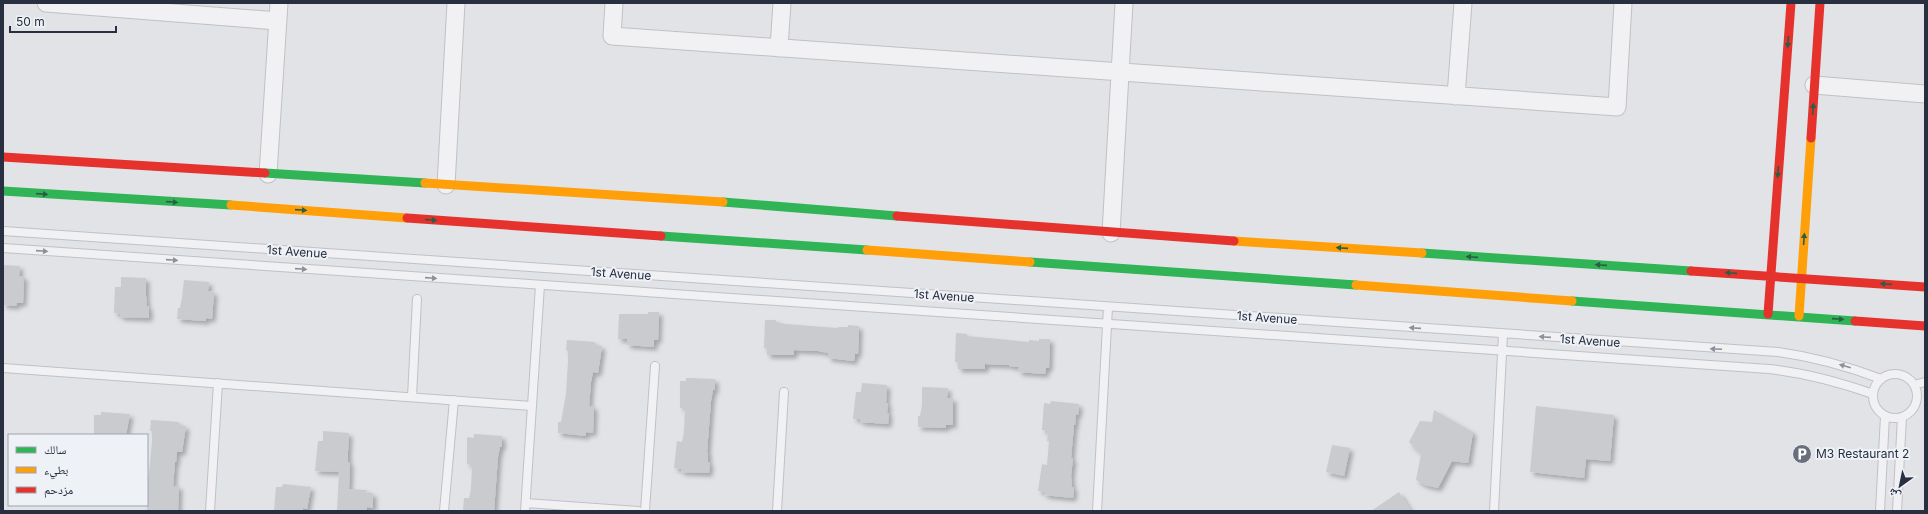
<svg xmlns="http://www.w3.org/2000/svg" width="1928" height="514" viewBox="0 0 1928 514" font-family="Inter,'Noto Naskh Arabic',sans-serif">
	<defs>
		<filter id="shadow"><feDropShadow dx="3.5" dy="3.5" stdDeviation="2" flood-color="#0004"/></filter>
	</defs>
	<rect width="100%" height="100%" fill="#e1e3e7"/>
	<!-- building -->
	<path fill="#c9cbcf" filter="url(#shadow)" d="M3,265l17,1 -1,10h5l-1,27h-6l-1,3 -13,-1z
		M121,277l25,1v18l1,10 2,1v11l-29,-1v-3l-6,-1 1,-26h6z
		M184,280l25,2 -1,9 6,1 -2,27 -6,-1v3l-29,-2 1,-11h2l2,-10z
		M648,312h11l-1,28h-4v7l-27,-2v-6h-9l1,-25h29z
		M765,320h11v2l10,2 52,4v-1h10v-2l11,1 -1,28h-3l-1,7 -26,-3v-5l-10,-2 -24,-1v5h-27v-7h-3z
		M956,333l11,1v2l11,1 51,5v-2l10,1v-2h11l-1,29h-3l-1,6 -27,-2 1,-5 -10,-1v-1l-24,-1v5h-27v-7h-3z
		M567,340l28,2v3l7,1 -4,27 -5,-1 -2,10 -2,24h5l-1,27 -7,-1v4l-28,-3v-11h3l5,-28 2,-33v-10l-2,-1z
		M686,378l29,1v11h-2l-2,11 -4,51h1v10h2l-1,11 -28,-1v-3l-7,-1 3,-27 5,1 2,-10 1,-24h-5v-27h6z
		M862,383l25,2 -1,18h2l-1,10h2l-1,11 -28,-2v-3h-7l3,-27h5z
		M922,387l26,1 -1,10h6v27h-7v3l-28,-1v-11h2l2,-11z
		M1051,401l28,3 -1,11 -2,-1 -1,11h-1l-3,33h2l-2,18 1,11h2l-1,11 -29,-3 1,-3 -7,-1 4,-27 5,1 2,-24h-2l1,-10 -6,-1 2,-27 6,1z
		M1536,406l78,9 -4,46 -24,-2 -2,19 -54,-6z
		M1434,410l39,22 -5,31 -16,-2 -14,27 -13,-3 -9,-5 5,-26 -12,-12 11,-21 12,1z
		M101,412l29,2 -4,21h-32v-20h7z
		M151,420l28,2v3l7,1 -4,26h-5l-1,10h-1l-2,24h6l-1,25h-31v-18l5,-51v-11h-2z
		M323,431l26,2 -1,18v11h2l-1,27 18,1 -1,3h7v15l-6,-1v4h-30l2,-39 -24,-1 3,-30h5z
		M474,434l28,2v11h-2l-2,10 -4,54h-31l1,-13h5l2,-9 1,-24 -5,-1v-27l7,1z
		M1332,445l18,3 -6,28 -18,-4z
		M283,484l28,3 -4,22 -4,-1v3h-29l2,-24h6z
		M1399,492l12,19h-40z"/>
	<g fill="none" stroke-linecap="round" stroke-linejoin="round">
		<defs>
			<path id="lane" d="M3,231l1775,121c36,5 69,14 103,27
				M3,248l1766,121c37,4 70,13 104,25
				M3,368l529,38
				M1873 396a22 22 0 1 1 44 0a22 22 0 1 1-44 0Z
				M1914,385l11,-3
				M412,397l5,-98
				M526,503l112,8
				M210,511l8,-128
				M444,511l10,-111
				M525,511l15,-226
				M645,511l10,-145
				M777,511l7,-119
				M1097,511l11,-204
				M1494,511l9,-177
				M1880,511l5,-95
				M1897,511l5,-94"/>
			<path id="street" d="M46,3l232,18
				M614,3l-2,33 1005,71 6,-104
				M779,48l3,-45
				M1814,85l111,9
				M1456,96l7,-93
				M268,174l11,-171
				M446,185l10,-182
				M1111,233l13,-230"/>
		</defs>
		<!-- lane casing -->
		<use href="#lane" stroke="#bfc1c5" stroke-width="10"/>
		<!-- street casing -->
		<use href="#street" stroke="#bfc1c5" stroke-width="19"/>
		<!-- lane -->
		<use href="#lane" stroke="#f1f1f3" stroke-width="8"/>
		<!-- street -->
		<use href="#street" stroke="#f1f1f3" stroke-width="17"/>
		<!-- fast -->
		<path stroke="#30b455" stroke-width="9" d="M265,173l160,10
			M3,191l228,14
			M723,202l174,14
			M661,236l206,14
			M1422,253l269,18
			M1030,262l326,23
			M1572,301l283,20"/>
		<!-- slow -->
		<path stroke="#ff9f0a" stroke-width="9" d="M425,183l298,19
			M231,205l176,13
			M1234,241l188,12
			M867,250l163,12
			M1356,285l216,16
			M1799,316l12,-178"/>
		<!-- jam -->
		<path stroke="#e5322d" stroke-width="9" d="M1811,138l9,-135
			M3,157l262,16
			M897,216l337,25
			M407,218l254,18
			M1691,271l234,16
			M1768,314l23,-311
			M1855,321l70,5"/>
	</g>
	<!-- one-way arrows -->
	<defs><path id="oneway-solid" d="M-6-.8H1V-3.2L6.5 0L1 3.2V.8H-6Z"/></defs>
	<g fill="#2a5e48">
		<use href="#oneway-solid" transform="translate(1788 42) rotate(94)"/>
		<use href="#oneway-solid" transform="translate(1813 109) rotate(-86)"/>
		<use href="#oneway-solid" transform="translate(1778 172) rotate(94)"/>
		<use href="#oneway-solid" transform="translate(42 194) rotate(4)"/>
		<use href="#oneway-solid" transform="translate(172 202) rotate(4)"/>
		<use href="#oneway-solid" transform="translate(301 210) rotate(4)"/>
		<use href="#oneway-solid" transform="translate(431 220) rotate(4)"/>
		<use href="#oneway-solid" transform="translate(1804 239) rotate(-86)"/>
		<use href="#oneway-solid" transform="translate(1342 248) rotate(-176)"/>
		<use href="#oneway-solid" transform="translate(1472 257) rotate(-176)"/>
		<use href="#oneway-solid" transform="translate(1601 265) rotate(-176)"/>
		<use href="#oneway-solid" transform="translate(1731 273) rotate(-176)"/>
		<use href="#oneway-solid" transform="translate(1886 284) rotate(-176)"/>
		<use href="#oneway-solid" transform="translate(1838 319) rotate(4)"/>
	</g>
	<g fill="#8c909a">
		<use href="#oneway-solid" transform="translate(42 251) rotate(4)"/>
		<use href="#oneway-solid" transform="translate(172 260) rotate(4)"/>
		<use href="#oneway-solid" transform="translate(301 269) rotate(4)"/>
		<use href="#oneway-solid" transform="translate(431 278) rotate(4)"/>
		<use href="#oneway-solid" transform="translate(1415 328) rotate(-176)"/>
		<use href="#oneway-solid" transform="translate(1545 337) rotate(-176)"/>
		<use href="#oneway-solid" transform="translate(1716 349) rotate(-177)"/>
		<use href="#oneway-solid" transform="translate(1845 366) rotate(-164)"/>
	</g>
	<!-- icons -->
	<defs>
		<symbol id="parking-disc" viewBox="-11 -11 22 22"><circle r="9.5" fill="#686e7b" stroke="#eef1f6"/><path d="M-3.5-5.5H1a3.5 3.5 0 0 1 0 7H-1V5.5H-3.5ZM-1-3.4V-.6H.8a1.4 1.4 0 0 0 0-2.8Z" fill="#fff"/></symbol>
	</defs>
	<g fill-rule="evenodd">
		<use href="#parking-disc" x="1791" y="443" width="22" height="22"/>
	</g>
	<g text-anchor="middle" stroke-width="4" stroke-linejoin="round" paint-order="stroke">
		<!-- street labels -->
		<g font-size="12" fill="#272f41" stroke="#eef1f6">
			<text transform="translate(297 252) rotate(4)" y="4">1st Avenue</text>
			<text transform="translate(621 274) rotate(4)" y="4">1st Avenue</text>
			<text transform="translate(944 296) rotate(4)" y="4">1st Avenue</text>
			<text transform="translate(1267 318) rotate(4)" y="4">1st Avenue</text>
			<text transform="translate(1590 341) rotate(4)" y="4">1st Avenue</text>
		</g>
		<!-- poi labels -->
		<g font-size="12" fill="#272f41" stroke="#eef1f6" text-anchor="start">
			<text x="1816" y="458">M3 Restaurant 2</text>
		</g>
	</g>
	<!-- border -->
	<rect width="1928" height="514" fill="none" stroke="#272f41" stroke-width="8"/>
	<!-- legend -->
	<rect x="8" y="434" width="140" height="72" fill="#eef1f6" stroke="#9ea3ae"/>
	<rect x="16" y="447" width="20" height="6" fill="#30b455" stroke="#9ea3ae"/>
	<text x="44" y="454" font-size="12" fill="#272f41">سالك</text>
	<rect x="16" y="467" width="20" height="6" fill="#ff9f0a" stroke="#9ea3ae"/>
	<text x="44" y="474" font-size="12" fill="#272f41">بطيء</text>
	<rect x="16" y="487" width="20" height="6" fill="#e5322d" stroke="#9ea3ae"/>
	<text x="44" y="494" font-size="12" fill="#272f41">مزدحم</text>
	<!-- north arrow -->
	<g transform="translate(1900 486) rotate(213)" stroke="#eef1f6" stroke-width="3" paint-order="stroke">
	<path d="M0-3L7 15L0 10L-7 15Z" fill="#272f41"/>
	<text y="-6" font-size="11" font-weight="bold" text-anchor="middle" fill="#272f41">ش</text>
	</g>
	<!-- scale -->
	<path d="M10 26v6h106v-6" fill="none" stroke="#272f41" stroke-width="2"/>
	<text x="16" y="26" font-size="12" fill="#272f41" stroke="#eef1f6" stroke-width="3" paint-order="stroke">50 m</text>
</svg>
